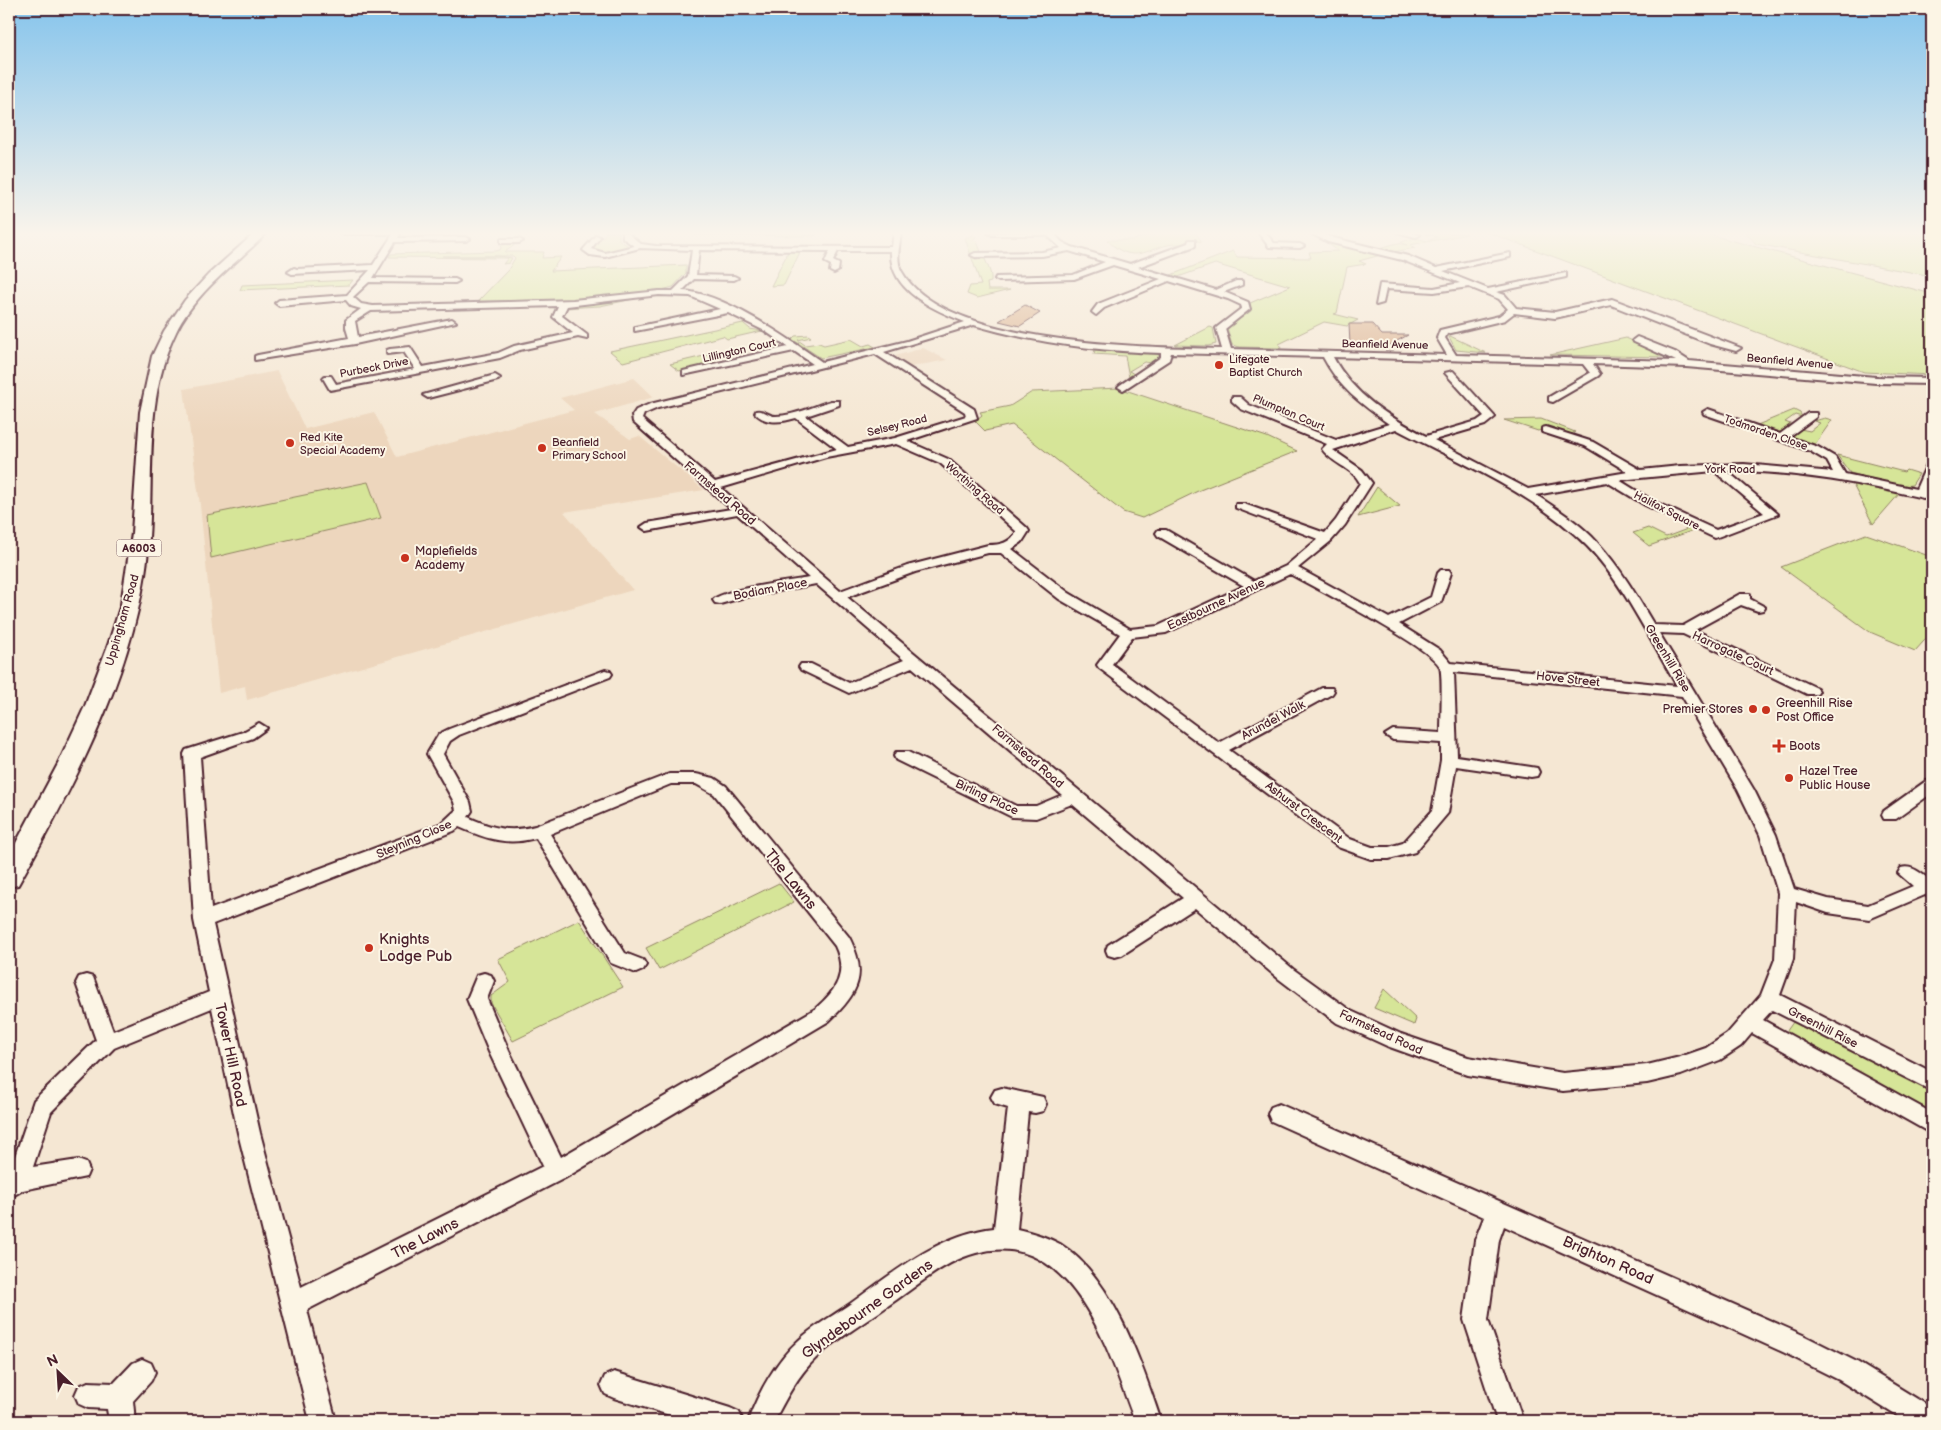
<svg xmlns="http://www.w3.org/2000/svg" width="1941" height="1430" viewBox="0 0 1941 1430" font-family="'Balsamiq Sans',sans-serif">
	<rect width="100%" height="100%" fill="#f5e7d3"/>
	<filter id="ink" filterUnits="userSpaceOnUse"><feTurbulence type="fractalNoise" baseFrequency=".02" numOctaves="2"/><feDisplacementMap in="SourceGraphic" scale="10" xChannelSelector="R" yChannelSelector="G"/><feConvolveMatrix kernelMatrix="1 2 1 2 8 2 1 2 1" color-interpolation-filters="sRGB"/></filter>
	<g filter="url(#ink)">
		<!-- built -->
		<path fill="#edd6bd" d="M923,348l24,12 -37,7 -15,-11z
			M277,371l28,58 69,-17 23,45 177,-47 -14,-12 74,-20 20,19 -59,17 35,25 9,-3 65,54 -140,22 69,78 -386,110 -2,-14 -26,7 -19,-188 -16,-116z"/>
		<!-- green -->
		<path fill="#d6e598" stroke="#908262" d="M606,232h13v8l11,7 -16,5 -19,1 -3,-3 5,-11 5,-1z
			M699,232h118l-2,4 -119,-1z
			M1152,232h43l7,10 -10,-2 -7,2v3c-30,-7 -47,27 -78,-5h27l19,-6z
			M1431,232l36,2 -57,11 5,3 -22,4 -16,-3 20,-6 10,2 -6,-3 14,-4 13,3 9,-4 -11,-3z
			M1487,232h213l232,62v81l-68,-3z
			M1745,232h187v44l-176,-32z
			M973,235l3,2 -3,3 4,1 4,11h-7l1,7h10c3,8 7,14 6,23l-4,1 1,7h22l-33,8 -10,-4 3,-8 11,-1 -16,-47z
			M1322,239l17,6 45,9 -25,7 7,3 -19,3 -10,46 -3,1 24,6 -11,6 -23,-4 -45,22 2,4 -41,-1 -8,-2 -5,-17 24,-17 -1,-8 40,-17 -75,-22 -37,13 -7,-2 62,-24 4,6 74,1 -2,-6 29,-1z
			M503,243h14l-12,9h39l-2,6 19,-1 -10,14 135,-6v8l-13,14 -11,3 -89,10 -95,1 30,-31 7,-12 -2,-2h-71h57l13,2 -3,5 -6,1 5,-6 -119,-1 2,-3 105,-3 4,-1z
			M789,250h12l-17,35 -13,1z
			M353,280l-4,5 -109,5 2,-5z
			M658,294l-58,12 -35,2 2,-2z
			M743,323l7,6 12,2 -35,8 -4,-3 -100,26 -13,-11z
			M1210,327l3,1 3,16 -8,2 -33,-1z
			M808,335l3,2 -13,3 7,5 14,-2 5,2 27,-6 12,7 7,-2 5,3 -54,11 -29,-19 3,-3z
			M1448,335l38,18 -30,-3z
			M1626,338l42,19 -118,-2z
			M1095,350l62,3 3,4 -9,6 -7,-1 -15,9 5,3 -5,3 -4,-21 -31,-2z
			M708,355l11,8c-15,4 -29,5 -40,8l-9,-7z
			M1119,388l148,49 30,14 -97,39 -58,28 -19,-6 -111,-87 -27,6 -10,-10 7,-6 -2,-3 30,-6 22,-14z
			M1794,410l6,3 2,4 -7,-2 -10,7 8,3 -12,8 -26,-7z
			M1825,418l7,2 -19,27 -22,-11 9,-7 10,2 10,-8 -6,-2z
			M1541,419l34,13 -5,3 -22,-8 -10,4 -34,-11z
			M1837,455l67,17 2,-2 13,4 -7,11 -9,1 -53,-13z
			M368,482l13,36 -170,40 -4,-43z
			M1852,483l48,10 -27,31z
			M1377,487l23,19 -42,11z
			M1648,528l18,9 24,-9 4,2 -45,16 -16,-13z
			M1866,534l66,23v75l-17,19 -45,-19 -89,-65z
			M779,883l15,19 -135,68 -13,-22z
			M579,920l44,67 -110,54 -22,-38v-7l19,-14 -12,-23z
			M1384,989l32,30 -2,6 -40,-17z
			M1796,1018l136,71v26l-145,-80 -1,-3z"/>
		<!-- building -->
		<path fill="#daaf8b" stroke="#4a1f2b" d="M1025,305l15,8 -20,13 -21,-5z
			M1349,324h23l10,11h26l-24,13h-15l-19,-3z"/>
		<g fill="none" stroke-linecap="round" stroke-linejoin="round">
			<defs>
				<path id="minor" d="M339,232h62l-3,6 68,-1 4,2 -4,2 -71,1 -22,36 82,1 4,2 -4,2 -86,-1 -16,15 8,7 12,2 200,-6 86,-9h14l15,-15 4,-26 -52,-2 -35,9 -15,-2 -7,-5 13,-15 4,2 -9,12 14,4 29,-7 -11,-8v-6h6l1,3 11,9 15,2 236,1 2,-15h7c-1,12 -6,29 1,40 43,74 242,75 320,77l-6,-21 26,-20 -1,-3 -13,-6 -59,-18 -65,27 -8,7 -4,-3 6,-8 63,-25 -48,-14 -39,14 -75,2 -4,-2 1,-2 77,-2 32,-13 -36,-11 -27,5 -67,1 -4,-2 4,-2 67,-1 19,-4 -14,-13h-55l-4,-2 64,-1 10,10 10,5 58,17 58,-21 1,-3h6v6l-57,21 78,23 20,-9h6v4l-18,7 24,10 2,7 -25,20 6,20 216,6 -10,-17 3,-8 59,-14 9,-7 -9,-10 -30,-12 -35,5 -48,-3 -3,14 -7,2 4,-21 54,4 26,-5 -58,-23 -74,-18 -20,-10h9l17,6 74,18 28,12 74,-15v4l-67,14 45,18 78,-16v4l-70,15 9,3 11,13 39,4 57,-13 129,49 -5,3 -26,-7 -99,-39 -56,13 -41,-5 -9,7 -58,14 -2,4 11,17 220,6 -42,-19 -1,-2 4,-3 38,15 14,9 187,16 56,1v6l-56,-1 -190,-16 -93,-3 7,10 -2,2 -45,26 -4,-1v-4l41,-24 -7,-9 -250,-7c20,38 56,60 93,79l51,-15 7,-5 -39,-43 8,-2 42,46 -10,8 -51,15 94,49 100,-17 -43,-26 -43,-14v-4l4,-1 47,15 48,28 39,-4 64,-2 89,8 -6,-11 -17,-10 -106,-37 -1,-2 5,-3 72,25 28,-21h8v4l-27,20 29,10 17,10 10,17 71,15 11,-25 5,-3v16l-6,15 6,2v6c-68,-16 -134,-29 -205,-29l51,43 -63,24 -70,-33 -38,-23 -71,13c21,14 44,28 61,47 23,25 40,54 57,83l29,1 57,-32h10v5l15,8 -2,3 -5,1 -17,-6 -46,25 122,58 2,3 -2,3h-10l-124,-60 -24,-1 95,157 22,45 18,54 34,10 40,6 45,-19 -15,-13 3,-5c11,-3 19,5 28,11l3,-1v14l-63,27 -41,-6 -32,-11 -3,57 -13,36 152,77v19l-160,-81 -9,10 169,93v21l-180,-101 -11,13 -21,14 -39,15 -34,8 -84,8 -95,-16 -81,-29 -50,-23 -58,-44 -84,-71 -73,47 -7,2 -7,-2 -2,-5 2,-5 75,-47 -111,-94 -36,14 -24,-1 -116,-57 -2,-4 2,-4h12l108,54h20l26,-11 -150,-128 -63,26 -48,-23 -2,-3 2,-3h10l38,19 55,-23 -88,-76 -75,14 -21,6 -5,-1 -2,-3c10,-11 79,-19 96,-22l-72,-64 -90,17 -6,-4 6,-4 84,-14 -98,-87 -1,-6 4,-6 14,-6 163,-40 -19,-13 -111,24v-4l105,-24 -23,-16 -37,-18 -93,18v-4l85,-18 -30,-13 -31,-1 -92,11 -5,10 25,19v4l-9,-2 -58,13 -20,8 -170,32 -7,-12 2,-2h6l5,8 79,-15 -11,-17 -17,2v-4l3,-1 20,-2 13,20 75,-14 16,-7 59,-13 -20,-16 5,-11 -187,5 -16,10 3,16 94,-18 4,3 -101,22 -100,16v-4l3,-1 91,-17 -3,-10v-8l15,-11 -10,-3 -5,-6 -67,6 -4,-3 4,-3 68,-5 23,-25 -78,4 -4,-2 6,-4 3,1 76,-4 20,-31h-51zM699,250l131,1 -5,11 6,3 -1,6 4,2 4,-2 1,-7 -6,-3 5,-10h53c-2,40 43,59 74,71l-58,19 -85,21c-33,-23 -100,-70 -140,-71l12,-12 40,1 4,-2 -4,-2 -38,-1zM974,325c61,18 124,26 187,28v4l-41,28 -2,2 5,3 46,-30 2,-7 152,4c17,32 37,46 66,67l-53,16 -87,-35 -9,-8h-8v4l9,8 86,35 -5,5c10,15 30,18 38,34l-24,37 -11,13 -81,-29h-8v4l82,31 -32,27 -32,15 -88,-51h-8l-2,3 2,3 86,50 -86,40 -28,3 -61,-36 -57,-44 10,-7 7,-11 -2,-3 -79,-69 -41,-18 70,-23 -3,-9 -90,-57zM875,354l90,58 1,4 -71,22 -47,9 -42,-31 33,-11v-4h-8c-17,5 -37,15 -55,15 -8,0 -12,-7 -20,-5l-1,2c11,12 27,9 41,5l41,31 -122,33 -73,-63 2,-5 14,-6zM1396,429c65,34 138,64 191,117 35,35 64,96 90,140l-226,-23 -11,-13 -41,-26 42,-22 10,-29 -2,-3h-8l-3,3 -7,24 -42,21 -91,-50 33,-27 14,-16 27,-42 -10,-13 -29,-20zM896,444l44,19 77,69c-8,11 -16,13 -29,13l-81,21 -67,25 -119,-103 105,-31zM1714,471l50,42 -48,17 -63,-29 -34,-21zM988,553h13l58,46 61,35 -23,31 2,3 239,179 33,12h18l26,-7 33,-39 8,-47 75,11 6,-1 2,-4 -2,-4 -6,-1 -74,-11 -3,-84 228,24 56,94 22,45 18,58 -3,66 -14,36 -34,39 -21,14 -26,9 -33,8 -84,8 -95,-16 -67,-23 -50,-23 -58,-42 -446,-372 68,-25zM1290,574c25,14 141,73 150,93 3,9 1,53 1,66l-48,-3 -8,5 8,5 48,3v17l-9,51 -29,32 -14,4h-17l-22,-8 -121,-89 103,-56 2,-3 -2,-3h-10l-103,55 -107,-79 20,-27 34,-4z
					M1258,232h7l9,11 26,1 4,2 -4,2 -31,-1z
					M1397,232h13l10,3 -4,2z
					M504,239h15l4,2 -4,2h-18v-4z
					M495,375l5,3 -2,2 -70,18 -5,-3z
					M605,670l5,1 2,3 -2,3 -151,58 -9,6 -7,13 27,48 2,9 -4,6c24,11 41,16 67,9l134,-52h27l18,4 12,8 123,151c19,37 10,56 -20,84l-264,157 -258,132 29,111h-26l-72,-288 -26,-125 -98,40 -63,64 -18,55 45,-7 8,3 3,7 -3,7 -63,13 -14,8v-24l25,-74 62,-60 -20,-57 3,-6 7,-2 7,2 20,54 96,-39 -15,-72 -10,-166 2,-4 57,-18 16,-9 8,5 -14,10 -53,19 11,152 231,-86 14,-13 -2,-8 -27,-48 12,-20 10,-5zM671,784h25l18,10 121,152c13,28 1,45 -20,63l-254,148 -52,-106 -22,-52 7,-18 -3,-6 -7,-2 -7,2 -10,24 22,53 54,114 -242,121 -41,-154 -47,-209 241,-93 5,-4c27,12 48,19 77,11l75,125 25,10 7,-3 3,-5 -3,-5 -18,-7 -75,-119z
					M1932,780v13l-36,26h-12l-2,-4 2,-4 42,-30z
					M1002,1088l41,9 3,7 -3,7 -8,2 -7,-1 -11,117c14,3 30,8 43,15 53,33 82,120 101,177h-26c-26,-67 -61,-194 -159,-168 -32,8 -60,34 -87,52 -23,17 -53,34 -73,53 -18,17 -31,42 -42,63h-26c10,-28 28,-60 50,-80 14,-14 33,-24 49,-35 45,-32 91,-72 147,-78l14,-120 -13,-4 -4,-7 4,-7z
					M1279,1104l524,231 54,27 75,46v13h-27l-66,-41 -54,-27 -281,-127 -5,14 -11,80 35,101h-26l-33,-101 11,-80 9,-23 -213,-96 -3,-7 3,-7z
					M142,1359l9,4 4,9 -4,9 -18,20 2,20h-26l-2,-12 -19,-1 -9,-4 -4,-9 4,-9 9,-4 26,1 19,-20z
					M614,1372l116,36 9,4 4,9h-54l-75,-23 -9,-4 -4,-9 4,-9z"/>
				<path id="highway" d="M256,232h11c-8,10 -18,17 -27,26 -24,21 -50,45 -64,74 -37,75 -18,163 -31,242 -17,110 -73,215 -127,311l-9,2v-31l49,-92 27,-58 23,-61 13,-41 11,-71 8,-121 12,-56 12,-25 21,-31 23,-25z"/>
			</defs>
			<!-- minor casing -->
			<use href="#minor" stroke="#4a1f2b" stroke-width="4"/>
			<!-- highway casing -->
			<use href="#highway" stroke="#4a1f2b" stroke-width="4"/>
			<!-- minor -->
			<use href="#minor" fill="#fcf5e5" fill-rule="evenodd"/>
			<!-- highway -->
			<use href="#highway" fill="#fcf5e5" fill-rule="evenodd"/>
		</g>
	</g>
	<!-- sky -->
	<linearGradient id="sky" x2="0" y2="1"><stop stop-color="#85c4ec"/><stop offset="0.54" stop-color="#faf4eb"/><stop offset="1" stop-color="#faf4eb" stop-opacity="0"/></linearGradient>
	<rect width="1941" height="432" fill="url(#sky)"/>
	<!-- markers -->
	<g fill="#c8321e" stroke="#fcf5e5" stroke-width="2">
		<circle cx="1219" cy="365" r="5"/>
		<circle cx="290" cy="443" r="5"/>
		<circle cx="542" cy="448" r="5"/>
		<circle cx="405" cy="558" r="5"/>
		<circle cx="1753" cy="709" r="5"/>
		<circle cx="1766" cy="710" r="5"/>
		<path d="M1776.5 738.5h5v5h5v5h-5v5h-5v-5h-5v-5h5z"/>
		<circle cx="1789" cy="778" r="5"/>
		<circle cx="369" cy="948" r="5"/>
	</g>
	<g text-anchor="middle" stroke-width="4" stroke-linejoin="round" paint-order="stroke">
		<!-- far-street labels -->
		<g font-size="11" fill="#4a1f2b" stroke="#fcf5e5">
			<text transform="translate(1385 344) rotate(1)" y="4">Beanfield Avenue</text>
			<text transform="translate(739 350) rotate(-13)" y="4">Lillington Court</text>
			<text transform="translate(1790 361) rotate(5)" y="4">Beanfield Avenue</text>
			<text transform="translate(374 367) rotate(-11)" y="4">Purbeck Drive</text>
			<text transform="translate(1289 412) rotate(23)" y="4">Plumpton Court</text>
			<text transform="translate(897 425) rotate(-14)" y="4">Selsey Road</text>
			<text transform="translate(1766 432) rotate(19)" y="4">Todmorden Close</text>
			<text x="1730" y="473">York Road</text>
			<text transform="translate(975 488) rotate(41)" y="4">Worthing Road</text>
			<text transform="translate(1667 510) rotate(27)" y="4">Halifax Square</text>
		</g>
		<!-- far-poi labels -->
		<g font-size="11" fill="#4a1f2b" stroke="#fcf5e5" text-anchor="start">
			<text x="1229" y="363">Lifegate<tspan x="1229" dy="13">Baptist Church</tspan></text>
			<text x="300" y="441">Red Kite<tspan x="300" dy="13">Special Academy</tspan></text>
			<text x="552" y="446">Beanfield<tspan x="552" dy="13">Primary School</tspan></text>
		</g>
		<!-- shield labels -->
		<rect fill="#fcf5e5" stroke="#7f5f63" stroke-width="1" x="116.5" y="539.5" width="45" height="17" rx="4"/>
		<g font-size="11" font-weight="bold" fill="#4a1f2b">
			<text x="139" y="552">A6003</text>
		</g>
		<!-- street labels -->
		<g font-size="12" fill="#4a1f2b" stroke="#fcf5e5">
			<text transform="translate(720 493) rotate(41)" y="4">Farmstead Road</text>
			<text transform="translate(770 589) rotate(-11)" y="4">Bodiam Place</text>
			<text transform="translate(1216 604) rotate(-25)" y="4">Eastbourne Avenue</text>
			<text transform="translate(122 620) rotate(-74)" y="4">Uppingham Road</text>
			<text transform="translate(1733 653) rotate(25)" y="4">Harrogate Court</text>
			<text transform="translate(1668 658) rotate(59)" y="4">Greenhill Rise</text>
			<text transform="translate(1568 679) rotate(6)" y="4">Hove Street</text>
			<text transform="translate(1273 720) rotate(-28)" y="4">Arundel Walk</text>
			<text transform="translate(1028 756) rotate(41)" y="4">Farmstead Road</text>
			<text transform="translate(987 797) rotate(25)" y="4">Birling Place</text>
			<text transform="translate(1304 812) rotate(37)" y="4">Ashurst Crescent</text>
			<text transform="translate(414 839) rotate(-23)" y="4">Steyning Close</text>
			<text transform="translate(1823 1027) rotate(27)" y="4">Greenhill Rise</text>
			<text transform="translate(1381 1032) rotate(25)" y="4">Farmstead Road</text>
		</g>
		<!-- poi labels -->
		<g font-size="12" fill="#4a1f2b" stroke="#fcf5e5" text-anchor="start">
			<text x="415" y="555">Maplefields<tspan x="415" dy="14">Academy</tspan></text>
			<text x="1776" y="707">Greenhill Rise<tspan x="1776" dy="14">Post Office</tspan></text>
			<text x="1743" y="713" text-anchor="end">Premier Stores</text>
			<text x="1789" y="750">Boots</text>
			<text x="1799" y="775">Hazel Tree<tspan x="1799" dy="14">Public House</tspan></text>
		</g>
		<!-- near-street labels -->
		<g font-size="15" fill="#4a1f2b" stroke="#fcf5e5">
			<text transform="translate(791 879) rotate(51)" y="5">The Lawns</text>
			<text transform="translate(231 1055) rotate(78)" y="5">Tower Hill Road</text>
			<text transform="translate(425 1238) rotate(-27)" y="5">The Lawns</text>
			<text transform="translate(1608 1260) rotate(24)" y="5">Brighton Road</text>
			<text transform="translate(867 1309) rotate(-36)" y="5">Glyndebourne Gardens</text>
		</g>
		<!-- near-poi labels -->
		<g font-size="15" fill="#4a1f2b" stroke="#fcf5e5" text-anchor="start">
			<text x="379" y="944">Knights<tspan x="379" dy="17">Lodge Pub</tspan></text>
		</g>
	</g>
	<!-- margin -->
	<rect width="1941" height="1430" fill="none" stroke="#fcf5e5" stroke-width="30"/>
	<rect x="15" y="15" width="1911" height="1400" fill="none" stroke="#4a1f2b" stroke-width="2" filter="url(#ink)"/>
	<!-- north arrow -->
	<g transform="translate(58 1372) rotate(335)" stroke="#fcf5e5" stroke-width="4" paint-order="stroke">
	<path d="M0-4L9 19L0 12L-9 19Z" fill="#4a1f2b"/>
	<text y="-8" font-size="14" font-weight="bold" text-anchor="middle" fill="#4a1f2b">N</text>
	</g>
</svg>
